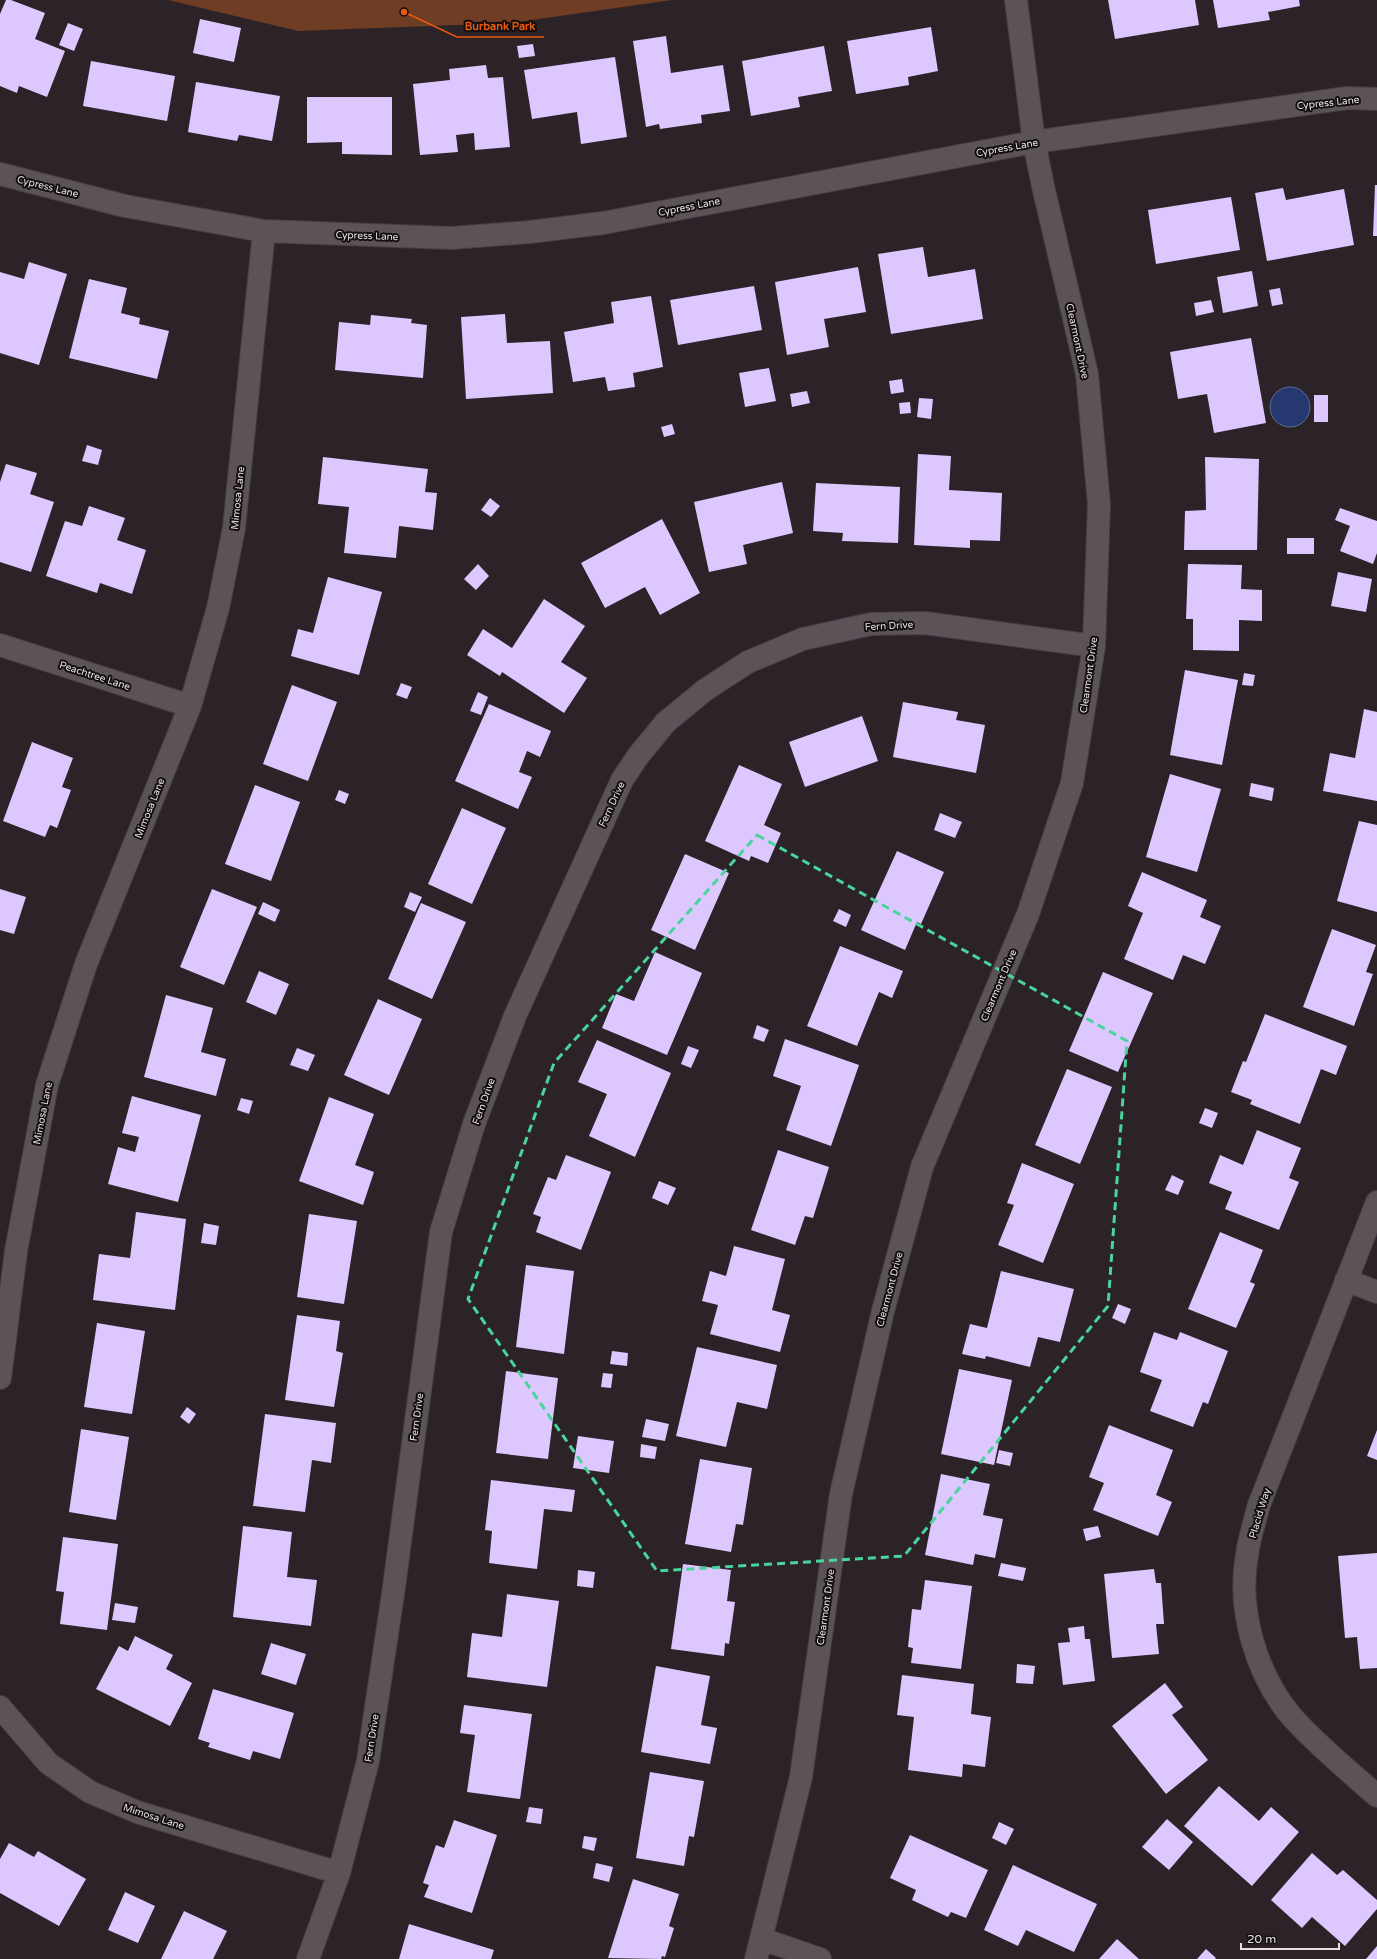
<svg xmlns="http://www.w3.org/2000/svg" width="1377" height="1959" viewBox="0 0 1377 1959" font-family="'Varela Round',sans-serif">
	<rect width="100%" height="100%" fill="#2b2328"/>
	<!-- green -->
	<path fill="#6f3d23" d="M168,0h504l-161,23 -213,8z"/>
	<!-- water -->
	<path fill="#263870" stroke="#606b93" d="M1270 407a20 20 0 1 1 40 0a20 20 0 1 1-40 0Z"/>
	<!-- building -->
	<path fill="#ddc7ff" d="M6,0h5l34,13 -10,26 30,12 -18,46 -28,-11 -2,7 -17,-7v-72z
		M1108,0h87l4,25 -84,14z
		M1213,0h86l1,6 -32,6 2,8 -52,8z
		M200,19l41,9 -7,34 -41,-9z
		M68,23l15,6 -9,22 -15,-6z
		M931,27l7,44 -30,6 1,8 -53,9 -9,-53z
		M666,36l5,37 52,-8 7,46 -29,4 1,8 -42,6 -1,-5 -13,3 -13,-86z
		M533,44l2,12 -16,2 -2,-12z
		M824,46l8,45 -34,6 2,10 -49,9 -9,-55z
		M615,57l12,80 -46,7 -4,-32 -45,7 -8,-49z
		M91,61l84,15 -8,45 -84,-15z
		M486,65l2,13 15,-1 7,70 -35,3 -1,-17 -18,2 2,17 -38,3 -7,-71 37,-4 -1,-11z
		M196,82l84,14 -8,45 -33,-6 -2,6 -49,-9z
		M307,97h85v58l-50,-1v-12l-35,1z
		M1375,185h2v51h-4z
		M1283,188l3,12 58,-11 10,56 -87,16 -12,-68z
		M1231,197l9,53 -84,14 -8,-54z
		M923,247l5,30 47,-8 8,50 -92,15 -13,-80z
		M29,262l38,12 -28,91 -39,-12v-81l24,7z
		M858,267l8,45 -42,7 5,28 -42,8 -12,-73z
		M1252,271l6,35 -35,7 -6,-36z
		M89,279l38,9 -6,25 19,5 -1,6 30,7 -12,48 -88,-21z
		M754,286l8,44 -84,15 -8,-45z
		M1280,288l3,16 -11,2 -3,-16z
		M651,296l12,71 -30,6 2,14 -27,4 -3,-14 -32,5 -9,-50 50,-9 -3,-21z
		M1211,300l3,12 -18,4 -2,-13z
		M505,314l2,29 43,-2 3,52 -87,6 -5,-82z
		M371,315l41,4 -1,4 16,2 -4,53 -88,-8 4,-48 31,3z
		M1251,338l15,85 -52,10 -7,-39 -29,5 -8,-47z
		M769,368l7,33 -31,6 -6,-34z
		M902,379l2,13 -13,2 -2,-13z
		M807,391l3,12 -18,4 -2,-13z
		M1314,395h14v27h-14z
		M919,398l14,1 -2,20 -14,-2z
		M910,402l1,11 -11,1 -1,-11z
		M672,424l3,10 -11,3 -3,-10z
		M87,445l15,5 -4,15 -16,-4z
		M918,454l33,2 -2,34 53,3 -2,48 -30,-1v8l-56,-3z
		M323,457l105,12 -3,23 12,1 -4,37 -34,-4 -3,32 -52,-5 5,-46 -31,-3z
		M1205,457l54,2 -2,91h-73l1,-39 21,-1z
		M6,464l31,9 -7,21 24,8 -23,70 -31,-10v-80z
		M782,482l11,51 -50,12 4,19 -38,8 -15,-70z
		M816,483l84,4 -2,56 -56,-2 1,-8 -30,-2z
		M490,498l10,8 -9,11 -10,-7z
		M89,506l36,12 -8,22 29,10 -14,44 -32,-11 -3,10 -51,-17 19,-55 17,5z
		M1340,508l37,13v32l-4,11 -33,-13 10,-25 -15,-6z
		M662,519l38,74 -40,22 -15,-28 -40,21 -24,-45z
		M1287,538h27v16h-27z
		M478,564l11,12 -13,14 -12,-11z
		M1188,564l54,1 -1,24 21,1v31l-23,-1v31l-46,-1v-31h-7z
		M1338,572l34,7 -6,33 -35,-6z
		M328,577l54,15 -23,83 -68,-19 7,-27 15,4z
		M544,599l41,27 -24,36 26,16 -23,35 -62,-41 -2,4 -33,-21 16,-26 29,19z
		M1185,670l53,10 -16,85 -52,-10z
		M1244,673l11,2 -2,11 -11,-1z
		M401,683l11,4 -5,12 -11,-4z
		M292,685l45,17 -29,79 -45,-17z
		M478,692l10,5 -7,18 -11,-4z
		M903,702l55,10 -2,8 29,5 -9,48 -83,-16z
		M489,704l62,27 -11,26 -13,-6 -8,21 13,5 -14,32 -63,-28z
		M1364,709l13,3v89l-54,-10 7,-38 25,5z
		M862,716l16,45 -73,26 -16,-45z
		M32,742l41,16 -11,29 9,3 -14,38 -7,-3 -5,12 -42,-16z
		M739,765l43,19 -18,41 17,8 -13,30 -17,-7 -2,5 -44,-20z
		M1170,774l51,15 -24,83 -51,-15z
		M1251,783l23,5 -2,13 -23,-5z
		M255,785l45,17 -29,79 -46,-17z
		M339,790l10,4 -4,10 -10,-4z
		M462,808l44,20 -34,76 -44,-20z
		M940,813l22,9 -7,16 -21,-8z
		M1359,821l18,4v87l-40,-11z
		M897,851l47,21 -23,52 -4,-2 -12,28 -44,-20z
		M685,854l44,19 -34,77 -44,-20z
		M1142,872l65,28 -7,17 21,9 -16,38 -22,-9 -10,25 -49,-21 19,-46 -15,-7z
		M0,889l26,8 -12,37 -14,-4z
		M212,889l45,18 -33,78 -44,-18z
		M410,892l12,5 -7,15 -11,-5z
		M263,902l17,8 -5,12 -17,-8z
		M421,903l45,19 -34,77 -44,-20z
		M839,909l12,6 -5,12 -13,-6z
		M1332,929l44,16 -10,27 7,2 -19,52 -51,-19z
		M840,946l63,25 -11,27 -13,-6 -22,54 -50,-20z
		M655,952l47,21 -35,82 -65,-27 14,-34 18,7z
		M259,971l30,13 -13,31 -30,-13z
		M1103,972l50,21 -35,79 -49,-21z
		M166,995l47,13 -12,44 25,7 -10,37 -72,-19z
		M378,999l44,20 -33,76 -45,-20z
		M1265,1014l82,32 -11,29 -15,-6 -21,55 -50,-20 2,-4 -21,-8 12,-31 3,1z
		M757,1025l12,5 -5,12 -11,-4z
		M785,1039l74,26 -28,81 -45,-16 15,-44 -28,-10z
		M597,1040l74,33 -36,84 -46,-21 18,-42 -29,-12z
		M688,1046l11,4 -8,18 -10,-4z
		M297,1048l18,7 -7,16 -18,-6z
		M1067,1069l45,18 -32,77 -45,-19z
		M132,1096l69,19 -23,87 -70,-18 10,-37 17,5 4,-15 -17,-4z
		M329,1097l45,17 -19,51 19,7 -11,33 -64,-24z
		M241,1098l12,3 -4,13 -12,-4z
		M1205,1108l13,5 -6,15 -13,-5z
		M1257,1130l44,18 -12,30 10,4 -20,48 -54,-21 7,-17 -23,-9 11,-28 23,10z
		M778,1150l51,17 -16,51 -8,-2 -10,29 -44,-15z
		M566,1155l45,17 -30,78 -45,-18 5,-15 -8,-3 15,-37 8,3z
		M1022,1163l52,21 -31,79 -45,-18 16,-40 -7,-2z
		M1172,1175l12,6 -6,14 -13,-5z
		M659,1181l17,7 -8,17 -16,-7z
		M136,1212l50,7 -11,91 -82,-10 6,-46 31,4z
		M309,1214l48,7 -13,83 -47,-7z
		M204,1223l15,3 -3,19 -15,-2z
		M1220,1232l43,18 -13,32 5,2 -19,44 -48,-19z
		M734,1246l51,13 -13,51 18,5 -10,37 -70,-18 8,-29 -16,-4 8,-30 16,5z
		M526,1265l48,6 -10,83 -48,-7z
		M1001,1271l73,18 -14,53 -22,-5 -8,30 -44,-11 -1,3 -23,-5 8,-30 17,4z
		M1118,1304l13,5 -6,15 -13,-6z
		M297,1315l43,6 -4,30 7,2 -9,54 -49,-7z
		M97,1323l48,8 -13,83 -48,-7z
		M1154,1332l23,8 3,-8 48,19 -20,53 -5,-2 -10,25 -43,-16 12,-31 -22,-8z
		M697,1347l80,18 -10,44 -30,-7 -11,45 -50,-11z
		M612,1351l16,2 -1,13 -17,-2z
		M959,1369l53,11 -18,85 -53,-11z
		M506,1371l52,7 -10,81 -52,-6z
		M603,1373l10,1 -2,14 -10,-1z
		M187,1407l9,7 -7,10 -9,-7z
		M265,1414l71,9 -5,40 -19,-3 -7,52 -52,-6z
		M646,1419l23,5 -4,17 -23,-4z
		M1109,1425l64,25 -17,45 16,7 -14,34 -65,-26 11,-27 -15,-6z
		M81,1429l48,8 -13,83 -47,-8z
		M1377,1430v30l-10,-4z
		M578,1436l36,5 -5,32 -36,-5z
		M641,1444l16,3 -2,12 -15,-2z
		M999,1450l14,3 -3,13 -14,-3z
		M700,1459l52,9 -9,57 -7,-1 -5,28 -46,-8z
		M941,1474l49,10 -7,31 20,4 -8,39 -20,-4 -2,11 -48,-10z
		M491,1480l84,10 -3,22 -28,-3 -7,60 -48,-6 3,-32 -7,-1z
		M243,1526l49,6 -5,45 30,3 -6,46 -78,-9z
		M1098,1526l3,11 -15,4 -3,-12z
		M63,1537l55,7 -11,86 -47,-6 4,-32 -8,-1z
		M1377,1553v115l-17,1 -3,-32 -12,1 -7,-82z
		M1001,1563l25,5 -3,13 -25,-5z
		M683,1564l48,6 -4,31 8,1 -6,42 -4,-1 -1,13 -53,-7z
		M1154,1569l2,14h5l3,41h-8l3,30 -47,4 -8,-84z
		M578,1570l17,2 -2,16 -16,-2z
		M925,1580l47,6 -11,83 -50,-6 2,-15 -5,-1 4,-38 9,1z
		M507,1594l52,7 -12,86 -80,-10 5,-44 30,4z
		M115,1603l23,4 -3,16 -23,-3z
		M1084,1626l1,13h5l5,42 -32,4 -5,-42 12,-1 -2,-14z
		M135,1636l38,19 -7,14 26,14 -22,43 -74,-37 23,-43 9,5z
		M271,1643l35,11 -10,31 -35,-11z
		M1017,1664l18,2 -2,18 -17,-1z
		M656,1666l54,10 -9,49 16,3 -7,36 -69,-12z
		M902,1675l72,9 -3,30 20,3 -6,50 -22,-3 -1,13 -54,-7 6,-53 -17,-2z
		M1165,1683l18,24 -11,8 36,45 -42,34 -54,-68z
		M213,1689l81,24 -14,46 -27,-8 -3,9 -42,-13 2,-4 -12,-4z
		M464,1705l68,9 -12,85 -53,-7 8,-57 -15,-2z
		M650,1772l54,9 -10,56 -5,-1 -5,30 -48,-8z
		M1219,1786l40,35 12,-14 28,25 -47,54 -68,-60z
		M529,1807l14,2 -2,15 -15,-2z
		M1167,1819l26,23 -24,28 -27,-23z
		M454,1820l43,15 -25,78 -48,-16 5,-12 -6,-2 13,-38 8,3z
		M999,1822l15,7 -8,16 -14,-7z
		M910,1835l78,35 -22,48 -15,-6 -3,5 -36,-17 4,-10 -26,-12z
		M584,1836l13,2 -3,13 -12,-3z
		M9,1843l25,14 4,-6 48,28 -27,47 -59,-33v-34z
		M1312,1853l25,22 6,-5 34,30v9l-32,37 -33,-29 -10,11 -31,-28z
		M596,1863l17,4 -4,15 -16,-4z
		M1013,1865l84,39 -23,48 -48,-22 -8,16 -34,-16z
		M633,1879l46,15 -10,32 5,2 -9,29 -3,-1 -1,3 -53,-1z
		M125,1892l30,14 -17,37 -30,-13z
		M184,1911l43,20 -14,28h-52z
		M409,1924l85,26 -3,9h-92z
		M1117,1939l22,20h-40z
		M1377,1946v13h-11z
		M1206,1949l10,9 -1,1h-18z"/>
	<g fill="none" stroke-linecap="round" stroke-linejoin="round">
		<defs>
			<path id="street" d="M0,174l125,32 139,25 187,7 79,-6 73,-9 431,-81 313,-44 30,1
				M0,645l190,61
				M1377,1202l-118,303c-4,16 -10,33 -12,50 -10,54 9,120 45,162 26,29 57,54 85,79
				M1346,1280l31,12
				M0,1378l16,-127 31,-166 39,-121 104,-258 28,-98 16,-80 30,-297
				M0,1707l48,56 42,29 47,20 202,61
				M762,1939l58,20
				M308,1959l31,-86 29,-112 26,-174 47,-355 33,-108 41,-108 107,-236 16,-24 28,-34 39,-32 43,-28 55,-23 68,-15 54,-1 169,23
				M756,1959l45,-182 40,-283 42,-183 39,-144 106,-253 44,-131 22,-137 5,-142 -12,-130 -44,-188 -9,-44 -18,-142"/>
		</defs>
		<!-- street casing -->
		<use href="#street" stroke="#463f44" stroke-width="24"/>
		<!-- street -->
		<use href="#street" stroke="#5c5359" stroke-width="22"/>
	</g>
	<!-- marked area -->
	<path fill="none" stroke="#49d49c" stroke-width="3" stroke-dasharray="8 5" stroke-linejoin="round" d="M757,835l370,206 -19,265 -204,250 -247,15 -189,-272 86,-236z"/>
	<g text-anchor="middle" stroke-width="4" stroke-linejoin="round" paint-order="stroke">
		<!-- street labels -->
		<g font-size="10" fill="#e6e1e4" stroke="#110d10">
			<text transform="translate(1328 102) rotate(-6)" y="4">Cypress Lane</text>
			<text transform="translate(1007 147) rotate(-10)" y="4">Cypress Lane</text>
			<text transform="translate(48 186) rotate(14)" y="4">Cypress Lane</text>
			<text transform="translate(689 206) rotate(-11)" y="4">Cypress Lane</text>
			<text transform="translate(367 235) rotate(2)" y="4">Cypress Lane</text>
			<text transform="translate(1078 341) rotate(78)" y="4">Clearmont Drive</text>
			<text transform="translate(237 498) rotate(-84)" y="4">Mimosa Lane</text>
			<text transform="translate(889 625) rotate(-3)" y="4">Fern Drive</text>
			<text transform="translate(95 675) rotate(18)" y="4">Peachtree Lane</text>
			<text transform="translate(1088 675) rotate(-82)" y="4">Clearmont Drive</text>
			<text transform="translate(611 804) rotate(-65)" y="4">Fern Drive</text>
			<text transform="translate(149 808) rotate(-68)" y="4">Mimosa Lane</text>
			<text transform="translate(998 985) rotate(-67)" y="4">Clearmont Drive</text>
			<text transform="translate(483 1101) rotate(-70)" y="4">Fern Drive</text>
			<text transform="translate(42 1113) rotate(-79)" y="4">Mimosa Lane</text>
			<text transform="translate(889 1289) rotate(-75)" y="4">Clearmont Drive</text>
			<text transform="translate(416 1417) rotate(-82)" y="4">Fern Drive</text>
			<text transform="translate(1259 1513) rotate(-73)" y="4">Placid Way</text>
			<text transform="translate(825 1607) rotate(-82)" y="4">Clearmont Drive</text>
			<text transform="translate(371 1738) rotate(-81)" y="4">Fern Drive</text>
			<text transform="translate(154 1816) rotate(18)" y="4">Mimosa Lane</text>
		</g>
	</g>
	<!-- callouts -->
	<path fill="none" stroke="#e8590c" stroke-width="1.5" d="M404 12L457 37H544"/>
	<circle fill="#e8590c" stroke="#110d10" stroke-width="1.5" cx="404" cy="12" r="4"/>
	<g font-size="11" text-anchor="middle" font-weight="bold" fill="#e8590c" stroke="#110d10" stroke-width="4" stroke-linejoin="round" paint-order="stroke">
		<text x="500" y="30">Burbank Park</text>
	</g>
	<!-- scale -->
	<path d="M1241 1943v6h98v-6" fill="none" stroke="#e6e1e4" stroke-width="2"/>
	<text x="1247" y="1943" font-size="12" fill="#e6e1e4" stroke="#110d10" stroke-width="3" paint-order="stroke">20 m</text>
</svg>
